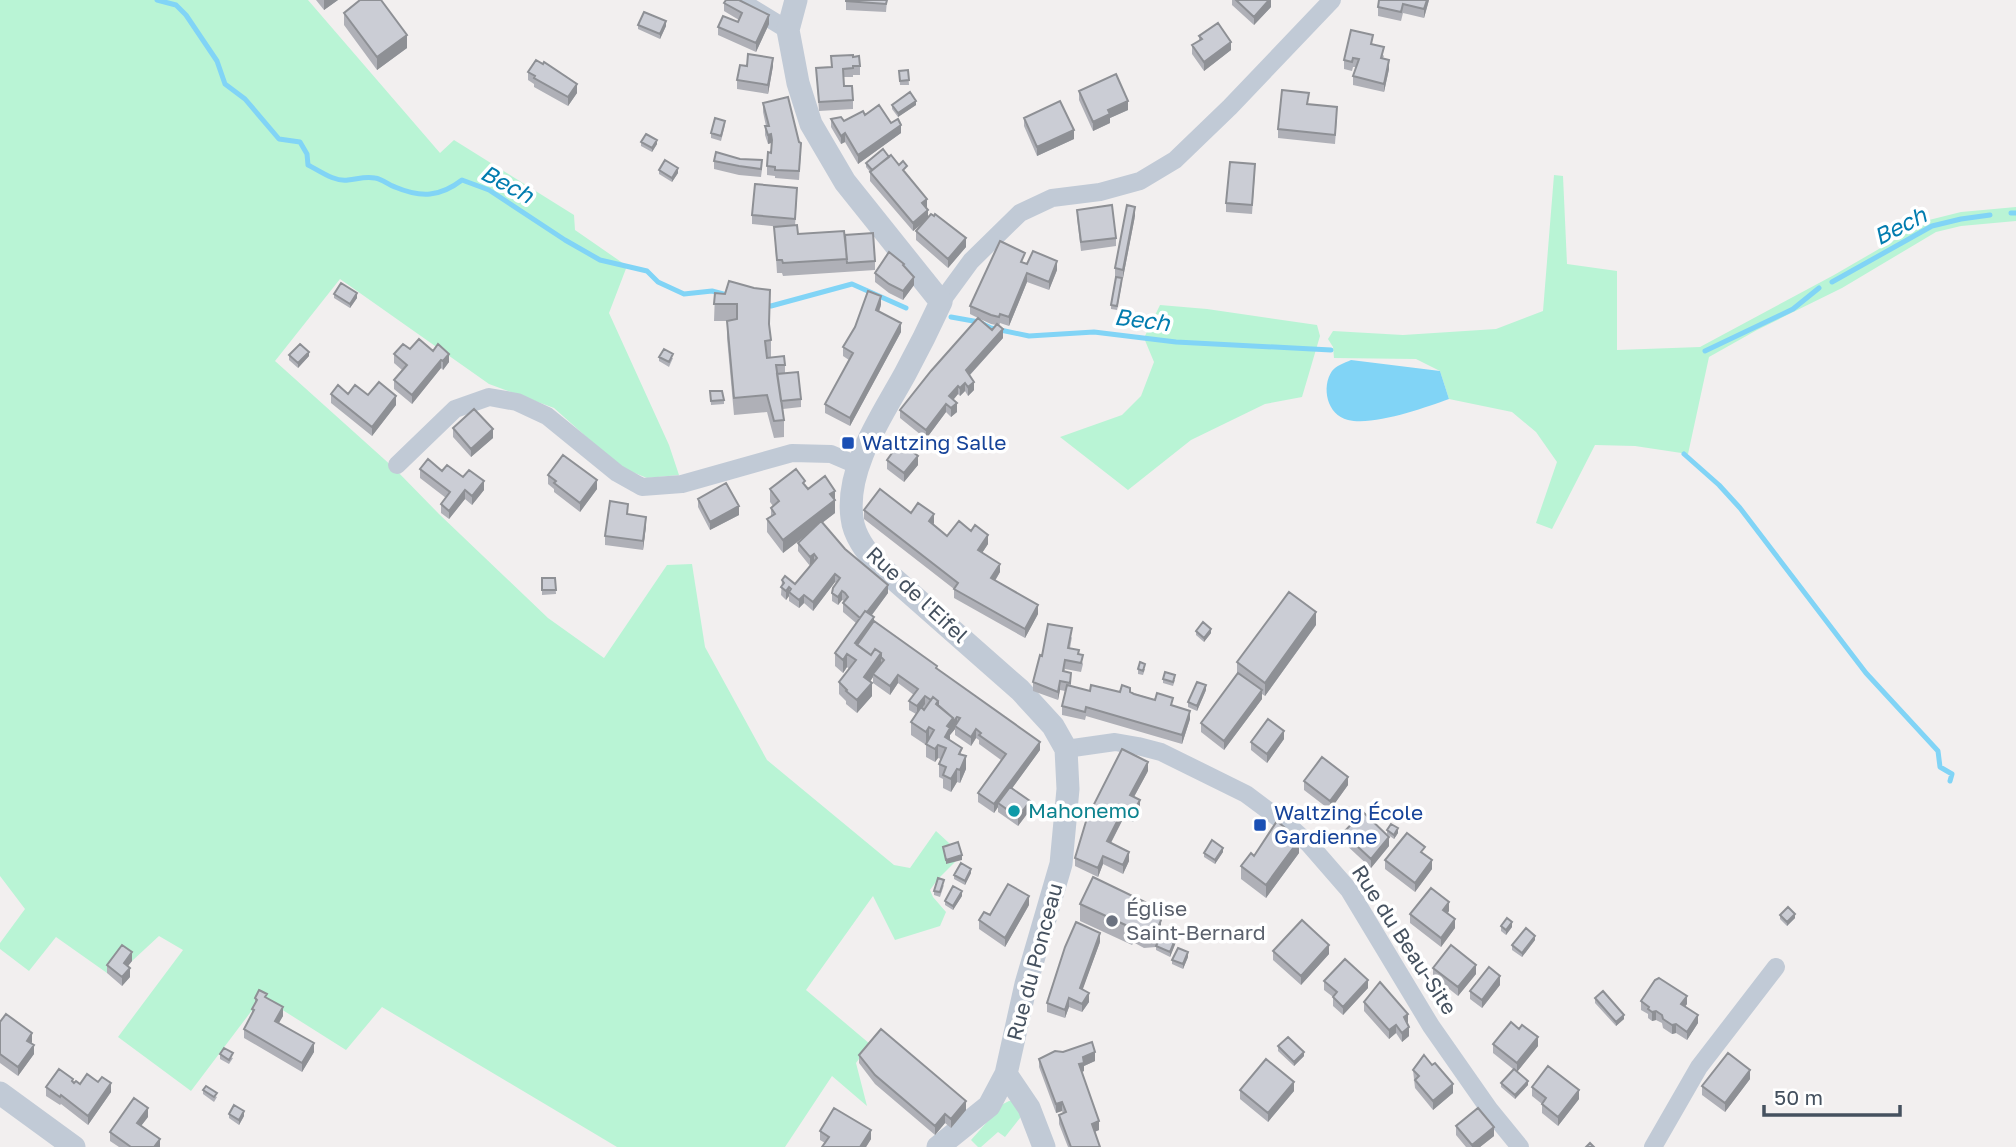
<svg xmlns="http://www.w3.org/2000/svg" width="2016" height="1147" viewBox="0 0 2016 1147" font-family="'Golos Text',sans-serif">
	<rect width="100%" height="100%" fill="#f2efef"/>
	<!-- green -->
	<path fill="#b9f4d5" d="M0,0h308l132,153 14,-13 120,75 1,15 52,36 -18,47 60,132 10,30 -32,3 -27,-11 -66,-59 -65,-24 -149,-105 -65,82 119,107 45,46 109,104 56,40 63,-93 25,-1 13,83 62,113 127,105 16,3 26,-37 26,24 -24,24 -8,11 3,7 13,15 -6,14 -45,14 -22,-44 -67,94 64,54 -14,19 11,43 -35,-30 -47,71h-168l-235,-140 -36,43 -84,-53 -71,94 -73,-54 65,-87 -24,-14 -27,25 -10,-7 -15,19 -51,-36 -27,34 -29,-22v-6l25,-34 -25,-33z
		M1554,175l9,1 4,88 50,7v79l83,-3 134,-72 95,-55 32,-8 55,-5v14l-55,5 -25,6 -94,56 -85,42 -48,27 -21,97 -53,-8 -40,-1 -43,84 -16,-6 21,-61 -21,-30 -24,-20 -63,-13 -9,-28 -24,-12 -82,-1 -1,-11 -5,-8 5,-8 70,4 93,-6 47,-18z
		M1160,305l47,4 110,16 3,11 -18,61 -37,7 -74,36 -63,50 -68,-53 62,-22 19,-19 13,-34 -10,-24z
		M1009,1101h7l8,12 -19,24 -7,-5 -17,15h-3l-7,-7 32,-36z"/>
	<!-- water -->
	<path fill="#81d4f6" d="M1351,360l89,11 9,28c-25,9 -75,27 -101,21 -21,-5 -27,-33 -16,-49 4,-5 12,-8 19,-11z"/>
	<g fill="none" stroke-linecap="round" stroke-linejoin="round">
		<!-- stream -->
		<path stroke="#81d4f6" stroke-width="5" d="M157,0l19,5 10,10 31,46 8,23 20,15 34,40 21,3 7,12 1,11c12,6 26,17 40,15 10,-1 17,-4 27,-2 8,1 13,7 20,9 26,11 45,10 67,-7l27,10 76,50 35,20 47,11 11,11 26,12 28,-3 15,4
			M2011,213h5
			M1832,282l100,-56 29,-7 29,-4
			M764,305l7,1 81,-22 54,24
			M951,317l28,5 12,6 38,8 65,-4 82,10 155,8
			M1705,351l88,-42 26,-21
			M1684,454l35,31 21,23 126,165 72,78 2,16 12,7 -2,7"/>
		<!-- minor -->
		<path stroke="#c1cad6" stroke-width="18" d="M739,0l49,30
			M941,302l30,-41 49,-48 32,-15 48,-6 40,-11 35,-21 55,-53 102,-107
			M397,465l58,-56 34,-12 28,5 30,14 70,57 25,14 40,-3 110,-31 39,1 28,12
			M1066,749l49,-7 23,4 23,6 85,42 43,32 20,18 40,46 82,136 58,83 31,38
			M1653,1147l46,-80 77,-100"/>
		<!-- tertiary -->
		<path stroke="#c1cad6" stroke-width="23" d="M796,0l-8,30 10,53 13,41 34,58 96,120c-11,24 -23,48 -36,72 -23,42 -60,94 -53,144 2,18 14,33 25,46l143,126 33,36 13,23 2,40 -7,75 -35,120 -20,90 -17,32 -51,41
			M1006,1074l23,34 15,39
			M0,1093l74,54"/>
	</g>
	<!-- wall -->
	<path fill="#afb0b7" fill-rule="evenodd" d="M316,0h22l-14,10z
		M846,0h41l-1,12 -40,-2z
		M1232,0h39v7l-17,18 -22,-20z
		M1379,0h50l-5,18 -21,-5 -2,8 -23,-5v-9z
		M724,3l45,21 -13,28 -38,-17v-8l20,-5 1,-2 -15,-9z
		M344,13l63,35 -30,22 -33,-45z
		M638,25l28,1 -6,13 -22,-10z
		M1199,36l32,14 -27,21 -12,-17v-9l7,-4z
		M1372,44l12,12 -1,2 6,11 -5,23 -31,-7v-9l3,-9h-3l-1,4 -8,-2v-9z
		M831,56l22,1 7,9v9h-7v2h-9v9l9,14v9l-34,2 -3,-43 15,-1z
		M747,66h26l-5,28 -31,-5v-9z
		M908,70l1,15h-9l-1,-14z
		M528,72l49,21 -9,13 -34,-19v-3l-6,-4z
		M1079,91l49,19 -18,8v5l-17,8 -14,-31z
		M763,103l38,48 -2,29 -24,-2v-2l-8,-1v-9l4,-13 1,-6 -1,-4 -3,1 -3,-9v-9h1l-3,-14z
		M892,105h24l-18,12 -6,-8z
		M865,115l26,8 10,10 -43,31 -13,-22 -4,2 -10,-17v-8l13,2z
		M1337,116l-2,28 -57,-6v-9z
		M1024,118l50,21 -37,17 -13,-30z
		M725,125l-4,16 -10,-3v-5z
		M641,142l16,2 -5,8 -11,-6z
		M889,157l18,18 20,32 -1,1 2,10 38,29 -18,21 -32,-28v-9l11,-12 -14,12 -43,-50v-9l-4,-5v-4z
		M740,159l22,10 -1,8 -22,-2 -25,-6v-8z
		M659,170l19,3 -6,9 -13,-8z
		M1255,172l-3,42 -26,-2v-9z
		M797,197l-2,29 3,8 47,1 30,26v9l-92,6 -1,-3h-5l-3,-46h7l-29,-3v-9z
		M1077,210l39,28v8l-35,5 -4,-33z
		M1135,216l-12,62 -8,-1v-9z
		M1025,262v1l32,7 -8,20 -22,-8 -18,44 -9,-3 -1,3 4,12 -33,37 4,15 -6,6 -3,-5 -5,5 -2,-2 -5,6 4,12 -6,5 -5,-5 -20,27 -26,-21v-8l78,-92 -8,-4v-8zM978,318l13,6 5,1 -4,5z
		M904,267l10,18 -11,15 -14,-7 -14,-11v-9z
		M1122,283l-5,27 -6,-1v-4z
		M715,293l55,14 -1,22 2,11v17l14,8v8l16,26v8l-18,2 1,11v17l-10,1 -7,-26 -33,3 -7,-77v-17h-13z
		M334,294l23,4 -7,10 -16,-10z
		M881,305l-2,7 22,20 -51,94 -25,-13v-9l24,-44 -6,-4v-9z
		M410,349l39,13 -6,8 -2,-2 -29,36 -18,-15v-9l8,-10 -8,-7v-9z
		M289,355l20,1 -11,12 -9,-8z
		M659,357l14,1 -4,9 -10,-6z
		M710,391l14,9v4l-13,1z
		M331,394h17l20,1 28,10 -24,31 -41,-33z
		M453,428l40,10 -22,19 -18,-20z
		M887,460l31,5 -14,17 -17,-13z
		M420,469l22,2 21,6 21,13 -12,15 -7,-6 -16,20 -8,-6v-9l5,-6 -26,-20z
		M548,475l49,14 -17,23 -26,-20v-3l-6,-5z
		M805,486l3,3 27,15v9l-13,10 23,26 43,44 -16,22 2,6 63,48 103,81 -28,38 18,22 -12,16 -20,-14v-5l-4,6 -16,-11v-9l23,-33 -22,-16v-4l-3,-2 -5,8 -16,-11v-6l-5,6v5l12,15 4,14 -6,14 -3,-1 -6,10 -8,-4v-9l-4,-2v-13l2,-5 -3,-1 -3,4 -9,-5v-12l-15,-10v-13l5,-8 -7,-4v-9l5,-6 -16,-12 -8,12 -17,-12v-6l-3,5 2,14 -15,17 -11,-9v-3l-7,-7v-12l10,-13 -2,-2 -4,6 -8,-7v-13l21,-30 -13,-11v-9l1,-2 -2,-1 -4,5 -6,-4v-8l4,-10 -1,-1 -22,29 -9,-8 -5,5 -10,-7v-5l-3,4 -5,-5 1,-15 13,4 15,-18 -12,-15v-8l10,-10 -25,20 -16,-21v-13l4,-2v-9l2,-2 -3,-4v-13z
		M698,499l41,16 -29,15 -12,-23z
		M864,510l47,3 23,10 -1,2 14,11 41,8 -6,9 18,19 -5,9 43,33 -13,24 -71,-40v-9l-90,-70z
		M628,514l18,12 -3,24 -38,-5v-9z
		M542,578h13l1,16 -14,1z
		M1316,625l-51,71 -3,-2v5l-38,51 -23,-18v-9l36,-48v-13z
		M1196,631l15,2 -7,9 -8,-7z
		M1072,637l-2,11 9,6 4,10 -2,8 -16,-3 -1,3 7,10v4l19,5 40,1 43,13 17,14 -8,25 -96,-28 -1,4 -23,-5v-9l3,-15 -5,-1 -2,10 -25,-9v-9l9,-26z
		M1138,669h7l-2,6 -5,-1z
		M1163,679l12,1 -2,6 -10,-3z
		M1206,690l-9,21 -9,-4v-5z
		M1284,739l-17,24 -16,-13v-8z
		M1148,771l-14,26 6,12 -7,13 -9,-5 -13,26 18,18 -6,13 -20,-10 -5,13 -23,-11v-8z
		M1304,781l44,4 -18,25 -26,-20z
		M1387,830l11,3 -4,6 -7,-5z
		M1343,833l46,13 -18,22 -28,-26z
		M1223,852l-8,12 -11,-7v-4z
		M1299,853l-33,45 -25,-19v-13l13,-10z
		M1425,854l7,15 -17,23 -30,-23v-9z
		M971,873l-6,12 -11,-6v-4z
		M944,885l-4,12 -6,-2v-4z
		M962,896l-9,14 -8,-5v-4z
		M1080,904l65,1 16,30 15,7 -6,15 -14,-7v-3l-12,1 -11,-6 -1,3 -52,-24z
		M1029,905l-24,42 -26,-18v-9l11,-5z
		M1449,911l-1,2 7,15 -14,19 -31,-24v-9z
		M1780,915l15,3 -8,8 -7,-7z
		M1501,926l11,1 -6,8 -5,-4z
		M1535,940l-13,17 -10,-7v-5z
		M1100,942l-18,48 7,12 -7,10 -13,-5 -4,11 -18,-6v-9z
		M1273,951l56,3 -28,31 -28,-25z
		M1188,957l-5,12 -11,-5v-4z
		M132,961l-4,5 2,11 -8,9 -15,-13v-8z
		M1433,968l43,6 -18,22 -25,-20z
		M1324,981l44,7 -25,27 -10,-9v-9l-9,-7z
		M1500,985l-18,23 -12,-9v-8z
		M255,998h12l16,18 -5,7 36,29 -12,20 -58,-34v-9l8,-15v-5l3,-5z
		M1595,998l29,21 -8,7 -21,-23z
		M1641,1001l46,3 -2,2 13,17 -11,17 -11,-7 -4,1 -9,-6 -1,-5 -6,-3 -4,1 -4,-3v-4l-7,-4z
		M1364,1002l44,20 -1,1 2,13 -7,6 -6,-9 -7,6 -25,-28z
		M0,1022l32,20 -1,2 3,10 -16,22 -18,-13z
		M1493,1044l45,2 -21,26 11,13 -13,14 -14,-12v-4l12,-14 -20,-16z
		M1278,1046l26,10 -10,10 -16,-15z
		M220,1054l13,4 -4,6 -9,-5z
		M859,1055l107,55 -15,18 -6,-5 -10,12 -60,-51 -16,-21z
		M1039,1059l56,2 -11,5v5l-2,1 17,58 -5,2 6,15h-32l-9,-23v-9l4,-2 -1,-2 -6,2 -17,-46z
		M1413,1070l40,23 -20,17 -18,-22z
		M1750,1079l-25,33 -23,-17v-9z
		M73,1083l38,9 -23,33 -27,-21 -1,1 -14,-9v-9z
		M1532,1087l47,12 -21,27 -16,-13v-9l-10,-8z
		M203,1090l14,7 -3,5 -11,-8z
		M1240,1090l54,1 -26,31 -28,-23z
		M229,1114l15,2 -5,9 -10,-7z
		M148,1117l-7,9 19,21h-41l-9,-6v-9z
		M1456,1126l38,10 -14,11h-14l-10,-12z
		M820,1131l51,8 -5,8h-44l3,-4 -5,-3z"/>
	<!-- shaded-wall -->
	<path fill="#8e9095" d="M324,0h14l-14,10z
		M1269,0h2v7l-17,18v-8z
		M1427,0h2l-5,18v-9z
		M769,15v9l-13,28v-9z
		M666,21v5l-6,13v-5z
		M407,35v13l-30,22v-13z
		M1231,42v8l-27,21v-9z
		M773,58v8l-5,28v-9z
		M1389,60v9l-5,23v-8z
		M577,84v9l-9,13v-9z
		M916,101v4l-18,12v-4z
		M1128,101v9l-18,8v5l-17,8v-9l15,-12z
		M901,125v8l-43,31v-9z
		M1074,130v9l-37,17v-9z
		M845,133v9l-4,2v-8z
		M771,134v9l-3,1v-9z
		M657,140v4l-5,8v-4z
		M678,168v5l-6,9v-4z
		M927,199v8l-5,5v-9z
		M1135,207v9l-12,62v-8z
		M928,210v9l-15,12v-8z
		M966,238v9l-18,21v-9z
		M1057,261v9l-8,20v-8z
		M1027,273v9l-18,44v-9z
		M914,277v8l-11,15v-9z
		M357,293v5l-7,10v-4z
		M881,296v9l-5,14v-9z
		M901,323v9l-51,94v-8z
		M1003,329v9l-37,41v-9z
		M309,352v4l-11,12v-5z
		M449,354v8l-6,8v-9z
		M441,360v8l-29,36v-9z
		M974,382v8l-6,6v-9z
		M965,383v8l-5,5v-8z
		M958,386v8l-9,11v-9z
		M396,396v9l-24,31v-9z
		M957,403v9l-6,5v-9z
		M946,404v8l-20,27v-9z
		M493,429v9l-22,19v-8z
		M918,456v9l-14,17v-9z
		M597,480v9l-17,23v-9z
		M484,481v9l-12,15v-9z
		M465,490v9l-16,20v-8z
		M835,491v22l-52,40v-13l47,-46z
		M739,506v9l-29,15v-8z
		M934,514v9l-5,7v-9z
		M646,517v9l-3,24v-9z
		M988,535v9l-10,15v-9z
		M814,554v8l-4,4v-9z
		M1000,564v8l-9,15v-9z
		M835,574v8l-22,29v-9z
		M888,585v8l-26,35v-9z
		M789,587v9l-3,4v-9z
		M842,591v9l-4,5v-8z
		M804,595v8l-5,5v-8z
		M1038,605v9l-13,24v-9z
		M1316,612v13l-51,71v-13z
		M874,617v13l-19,18v-5z
		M1211,629v4l-7,9v-4z
		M881,653v13l-8,8v3l-9,13v-13z
		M847,654v13l-4,6v-13z
		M898,675v8l-8,12v-9z
		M1060,681v9l-2,10v-8z
		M872,683v13l-15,17v-13z
		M1206,685v5l-9,21v-5z
		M1262,690v9l-38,51v-9z
		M925,696v8l-8,11v-9z
		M1190,711v8l-8,25v-9z
		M957,717v8l-2,1v3l-5,6v6l-5,9v-13l2,-11 6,-8z
		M929,727v13l-3,5v-13z
		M976,729v9l-5,8v-9z
		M1284,731v8l-17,24v-9z
		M1040,742v8l-40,55 -2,-2v4l-4,6v-9z
		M938,745v13l-3,4v-13z
		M966,756v13l-6,14v-13z
		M1148,762v9l-18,33v-9z
		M957,769v13l-6,10v-13z
		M1348,777v8l-18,25v-9z
		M1140,800v9l-7,13v-9z
		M1030,801v9l-12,16v-9z
		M1124,808v9l-17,33v-9z
		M1398,828v5l-4,6v-4z
		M1389,837v9l-18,22v-9z
		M1299,840v13l-33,45v-13z
		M1223,848v4l-8,12v-4z
		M1129,852v9l-6,13v-9z
		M962,855v5l-16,4v-4z
		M1103,856v8l-5,13v-9z
		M1432,860v9l-17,23v-9z
		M971,869v4l-6,12v-4z
		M962,891v5l-9,14v-4z
		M1029,896v9l-24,42v-9z
		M1449,902v9l-6,8v-9z
		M1795,914v4l-8,8v-4z
		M1455,919v9l-14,19v-9z
		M1161,920v17l-4,10v-17z
		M1512,922v5l-6,8v-5z
		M1133,925v17l-1,3v-17z
		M1100,933v9l-20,55v-9z
		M1535,936v4l-13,17v-4z
		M1176,937v5l-6,15v-5z
		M1329,945v9l-28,31v-9z
		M132,952v9l-8,10v-8z
		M1188,952v5l-5,12v-5z
		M1476,965v9l-18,22v-9z
		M130,968v9l-8,9v-9z
		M1500,976v9l-18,23v-8z
		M1368,980v8l-25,27v-8z
		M1089,993v9l-7,10v-8z
		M1687,996v8l-6,8v-8z
		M1069,998v9l-4,11v-8z
		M283,1007v9l-8,14v-9z
		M1656,1011v9l-4,1v-9z
		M1408,1014v8l-4,4v-9z
		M1624,1015v4l-8,7v-4z
		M1698,1015v8l-11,17v-8z
		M1676,1024v9l-4,1v-9z
		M1396,1025v8l-7,6v-9z
		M1409,1027v9l-7,6v-9z
		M32,1033v9l-5,7v-8z
		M1538,1037v9l-21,26v-9z
		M314,1043v9l-12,20v-9z
		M34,1045v9l-16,22v-9z
		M1095,1052v9l-11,5v5l-5,2v-9l4,-7z
		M1304,1052v4l-10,10v-4z
		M1750,1070v9l-25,33v-9z
		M1528,1081v4l-13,14v-4z
		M1294,1082v9l-26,31v-9z
		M111,1083v9l-23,33v-9z
		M1453,1084v9l-20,17v-9z
		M1579,1090v9l-21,27v-9z
		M966,1101v9l-15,18v-9z
		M1062,1102v9l-6,2v-9z
		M148,1108v9l-11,14v-8z
		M244,1111v5l-5,9v-5z
		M945,1114v9l-10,12v-9z
		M1099,1121v9l-7,3v-9z
		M1494,1127v9l-14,11h-8v-2z
		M871,1130v9l-5,8h-6z
		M160,1139v8h-6z"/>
	<!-- building -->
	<path fill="#cbcdd5" stroke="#8e9095" stroke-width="2" d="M360,0h21l26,35 -30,22 -33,-44z
		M726,0h13l30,15 -13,28 -38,-16 5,-11 15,6 4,-9 -18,-10z
		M846,0h41l-1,4 -40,-3z
		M1236,0h33l-15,17z
		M1379,0h48l-3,9 -21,-5 -2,8 -23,-5z
		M644,12l22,9 -6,13 -22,-9z
		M1218,23l13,19 -27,20 -12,-17 10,-6 -3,-3z
		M1351,30l22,5 -2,9 13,3 -3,11 8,2 -5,24 -31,-8 6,-17 -6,-1 -1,4 -8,-2z
		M748,54l25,4 -5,27 -31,-5 3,-15 7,1z
		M853,55v2l6,-1 1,10h-7v2l-10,1 1,17h8l1,14 -34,2 -3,-34 16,-1 -1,-11z
		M536,60l7,4 1,-2 33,22 -9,13 -34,-19 1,-2 -7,-4z
		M908,70l1,10 -9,1 -1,-10z
		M1116,74l12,27 -20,9 2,4 -17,8 -14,-31z
		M1282,90l27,3 -2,11 30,3 -2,28 -57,-6z
		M910,92l6,9 -18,12 -6,-8z
		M788,97l11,45 2,1 -2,28 -24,-1v-3l-8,-1 1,-14 3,1 1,-13 -1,-6 -3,1 -3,-9h4l-6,-23z
		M1060,101l14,29 -37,17 -13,-29z
		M879,105l12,18 7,-4 3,6 -43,30 -13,-22 -4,3 -10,-17 10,-2 3,4 19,-10 2,4z
		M715,118l10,3 -4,15 -10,-3z
		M646,134l11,6 -5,8 -11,-6z
		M883,149l6,8 -17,13 -6,-7z
		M716,152l24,7 22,1 -1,9 -22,-3 -25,-5z
		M891,155l8,10 4,-4 4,5 -4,4 24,29 -5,4 6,7 -15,13 -43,-51z
		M665,160l13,8 -6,10 -13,-8z
		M1230,162l25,2 -3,41 -26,-2z
		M755,184l42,4 -2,31 -43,-4z
		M1112,205l4,33 -35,4 -4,-32z
		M1127,205l8,2 -12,63 -8,-2z
		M931,214l3,2 1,-2 31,24 -18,21 -32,-28z
		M797,225l1,9 46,-3 3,28 -64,4 -1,-3h-5l-3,-33z
		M873,233l2,28 -28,2 -2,-28z
		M1000,241l25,12 -4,9 6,2 6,-13 24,10 -8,21 -22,-9 -18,44 -9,-3 -1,3 -8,-2 -21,-9z
		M889,252l15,12 -1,1 11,12 -11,14 -14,-7 -14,-11z
		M1116,277l6,1 -5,28 -6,-1z
		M729,281l25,7 16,2 -1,34 2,16 -6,1 2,17 17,-2 1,9h-9l8,55 -10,1 -7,-26 -33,3 -7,-77 10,-2v-15h-23l1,-11 10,1z
		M341,283l16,10 -7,11 -16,-10z
		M868,291l13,5 -5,14 25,13 -51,95 -25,-14 28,-51 -10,-6 12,-20z
		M978,318l14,12 5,-6 6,5 -37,41 8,12 -6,5 -3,-4 -5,5 -2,-2 -9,10 8,7 -6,5 -5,-4 -20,26 -26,-20 31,-39z
		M419,339l14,12 5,-7 11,10 -6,7 -2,-1 -29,35 -18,-15 13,-15 -13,-11 9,-10 7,5z
		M300,344l9,8 -11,11 -9,-8z
		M664,349l9,5 -4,8 -10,-5z
		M798,372l3,27 -20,2 -4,-27z
		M379,382l17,14 -24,31 -41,-33 7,-9 10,9 7,-9 13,10z
		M710,391h12l2,9 -13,1z
		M474,409l19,20 -22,20 -18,-21z
		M900,442l18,14 -14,17 -17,-13z
		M563,455l34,25 -17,23 -26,-20 2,-2 -8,-6z
		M428,459l14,12 5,-6 16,12 6,-7 15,11 -12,15 -7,-6 -16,21 -8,-7 9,-12 -30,-23z
		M796,469l9,12 -2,2 5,6 17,-13 10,15 -5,3 5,6 -52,40 -16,-21 8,-5 -4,-6 8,-7 -9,-12z
		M726,483l13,23 -29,16 -12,-23z
		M880,489l31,24 7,-10 16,11 -5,7 18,15 12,-15 12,10 4,-6 13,10 -10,15 22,14 -9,14 47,27 -13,24 -71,-40 4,-6 -94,-73z
		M610,501l18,3 -1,10 19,3 -3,24 -38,-5z
		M821,521l24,28 43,36 -21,27 -2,-1 -5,7 -17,-15 5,-6 -3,-4 -3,-2 -4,6 -6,-4 1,-5 7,-10 -5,-4 -22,28 -9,-7 -5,5 -10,-8 2,-3 -2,-2 -3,4 -5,-4 3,-4 -2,-3 3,-4 10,8 22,-26 -3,-4 -4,3 -12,-14z
		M542,578h13l1,12h-14z
		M1289,592l27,20 -51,71 -28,-21z
		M865,611l9,6 -19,26 16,12 4,-6 6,4 -17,24 8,6 -15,17 -11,-9 1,-1 -8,-8 17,-22 -9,-6 -4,6 -8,-7z
		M874,621l63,45 -1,2 104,74 -46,62 -16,-11 28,-39 -27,-19 2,-2 -5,-4 -5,8 -16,-11 5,-8 -3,-1 -4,5v-4l-15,-13v-4l-5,-4 -2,3 -6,-4 -8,10 -8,-5 9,-12 -20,-14 -8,11 -17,-12 11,-14 -3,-3v-4l-6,-4 -4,6 -14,-10z
		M1203,622l8,7 -7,9 -8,-7z
		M1048,624l24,4 -4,20 11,2 -1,4 5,1 -2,8 -16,-3 -2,11 8,2 -1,10 -10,-2 -2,11 -25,-10 7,-27 2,1z
		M1140,662l5,2 -2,7 -5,-2z
		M1165,672l10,3 -2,7 -10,-3z
		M1238,673l24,17 -38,51 -23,-18z
		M1197,682l9,3 -9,21 -9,-4z
		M1067,685l23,6 1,-6 29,7 2,-7 8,3v4l4,2 21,6 2,-7 16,5 -2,7 19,6 -8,24 -96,-28 -1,5 -23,-6z
		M933,697l5,4 -2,3 17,14 -6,8 3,2 -5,9 17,11 -3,6 7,2 -6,14 -3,-1 -6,10 -8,-4 3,-8 -7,-3 7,-16 -8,-3 -3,4 -9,-5 8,-14 -5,-3 -3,5 -15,-10 10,-15 3,3z
		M1268,719l16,12 -17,23 -16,-12z
		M1122,749l26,13 -18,33 10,5 -7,13 -9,-5 -17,33 22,11 -6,13 -20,-9 -5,12 -23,-10 12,-40z
		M1322,757l26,20 -18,24 -26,-20z
		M1010,787l20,14 -12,16 -20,-14z
		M1363,812l26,25 -18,22 -28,-26z
		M1277,821l22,19 -33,45 -25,-19 10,-13 3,3z
		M1391,824l7,4 -4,7 -7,-5z
		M1407,833l18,14 -4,5 11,8 -17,23 -30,-23z
		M1212,840l11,8 -8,12 -11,-7z
		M958,842l4,13 -16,5 -3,-13z
		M961,863l10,6 -6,12 -11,-6z
		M1093,877l52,25 -2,2 11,5 7,11 -4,10h-13l-11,-5 -1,3 -52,-24z
		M938,878l6,2 -4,12 -6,-1z
		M1008,884l21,12 -24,42 -26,-18 5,-8 6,3z
		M953,886l9,5 -9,15 -8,-5z
		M1431,888l18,14 -6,8 12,9 -14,19 -31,-24z
		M1788,907l7,7 -8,8 -7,-7z
		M1507,918l5,4 -6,8 -5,-4z
		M1302,920l27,25 -28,31 -28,-25z
		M1076,922l24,11 -20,55 9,5 -7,11 -13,-6 -4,12 -18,-7 18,-56z
		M1526,928l9,8 -13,17 -10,-8z
		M1164,930l12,7 -6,15 -14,-6z
		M122,945l10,7 -8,11 6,5 -8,9 -15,-12z
		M1451,945l25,20 -18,22 -25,-19z
		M1178,948l10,4 -5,12 -11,-4z
		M1345,959l23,21 -25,27 -10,-10 4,-5 -13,-11z
		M1489,967l11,9 -18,24 -12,-9z
		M1659,978l28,18 -6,8 17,11 -11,17 -11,-8 -4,1 -9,-6 -1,-4 -6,-4 -4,1 -4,-3 1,-2 -8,-6 14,-21z
		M1380,982l28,32 -4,3 5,10 -7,6 -6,-8 -7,5 -25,-28z
		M259,990l8,4 -2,3 18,10 -8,14 39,22 -12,20 -58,-34 10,-19 -2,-1 5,-9 -2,-2z
		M1603,991l21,24 -8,7 -21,-24z
		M6,1014l26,19 -5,8 7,4 -16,22 -18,-13v-32z
		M1511,1022l8,7 3,-4 16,12 -21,26 -24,-19z
		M881,1029l85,72 -15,18 -6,-5 -10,12 -60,-51 -16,-20z
		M1288,1037l16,15 -10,10 -16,-16z
		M1092,1042l3,10 -12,5 1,6 -5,1 20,57 -7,3 8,23h-29l-12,-32 7,-3 -4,-10 -6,2 -17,-45 16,-8 8,1z
		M224,1048l9,5 -4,7 -9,-6z
		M1728,1053l22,17 -25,33 -23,-17z
		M1424,1055l8,10 3,-2 18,21 -20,17 -18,-21 4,-4 -6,-6z
		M1266,1059l28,23 -26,31 -28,-23z
		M1548,1066l31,24 -21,27 -16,-13 4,-6 -14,-11z
		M59,1069l14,10 -1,2 2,2 2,-2 4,3 7,-10 11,8 4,-5 9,6 -23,33 -27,-21 -1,2 -14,-10z
		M1514,1069l14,12 -13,14 -14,-12z
		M206,1086l11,7 -3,4 -11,-7z
		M134,1098l14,10 -11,15 23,16 -6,8h-23l-21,-15z
		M234,1105l10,6 -5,9 -10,-6z
		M834,1108l37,22 -11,17h-38l7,-10 -9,-6z
		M1478,1108l16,19 -22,18 -16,-19z
		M1590,1143l4,4h-8z"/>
	<!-- markers -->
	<g fill="#1a4fb4" stroke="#fff" stroke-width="2.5">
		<rect x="841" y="436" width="14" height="14" rx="3.5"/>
		<rect x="1253" y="818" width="14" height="14" rx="3.5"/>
	</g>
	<circle fill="#0f9aa8" stroke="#fff" stroke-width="2.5" cx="1014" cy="811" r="7"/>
	<circle fill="#6b7280" stroke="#fff" stroke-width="2.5" cx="1112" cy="921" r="7"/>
	<g text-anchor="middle" stroke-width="7" stroke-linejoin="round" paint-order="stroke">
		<!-- transit labels -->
		<g font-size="21" fill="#164399" stroke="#fff" text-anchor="start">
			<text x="862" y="450">Waltzing Salle</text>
			<text x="1274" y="820">Waltzing École<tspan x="1274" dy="24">Gardienne</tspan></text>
		</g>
		<!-- street labels -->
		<g font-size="21" fill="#45515f" stroke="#fff">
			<text transform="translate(917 595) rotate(43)" y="7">Rue de l'Eifel</text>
			<text transform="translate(1404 940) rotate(57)" y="7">Rue du Beau-Site</text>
			<text transform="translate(1035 962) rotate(-75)" y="7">Rue du Ponceau</text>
		</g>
		<!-- culture labels -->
		<g font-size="21" fill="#0d838f" stroke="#fff" text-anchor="start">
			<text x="1028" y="818">Mahonemo</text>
		</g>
		<!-- worship labels -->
		<g font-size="21" fill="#5b616d" stroke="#fff" text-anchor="start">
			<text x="1126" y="916">Église<tspan x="1126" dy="24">Saint-Bernard</tspan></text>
		</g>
		<!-- water labels -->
		<g font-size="23" font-style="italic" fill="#017caf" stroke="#fff">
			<text transform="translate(507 184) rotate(28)" y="8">Bech</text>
			<text transform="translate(1900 226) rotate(-27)" y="8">Bech</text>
			<text transform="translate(1142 320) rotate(7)" y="8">Bech</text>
		</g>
	</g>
	<!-- scale -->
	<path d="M1764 1105v10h136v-10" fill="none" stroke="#45515f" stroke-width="3.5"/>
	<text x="1774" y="1105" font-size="21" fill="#45515f" stroke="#ffffff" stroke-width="5" paint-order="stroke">50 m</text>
</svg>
